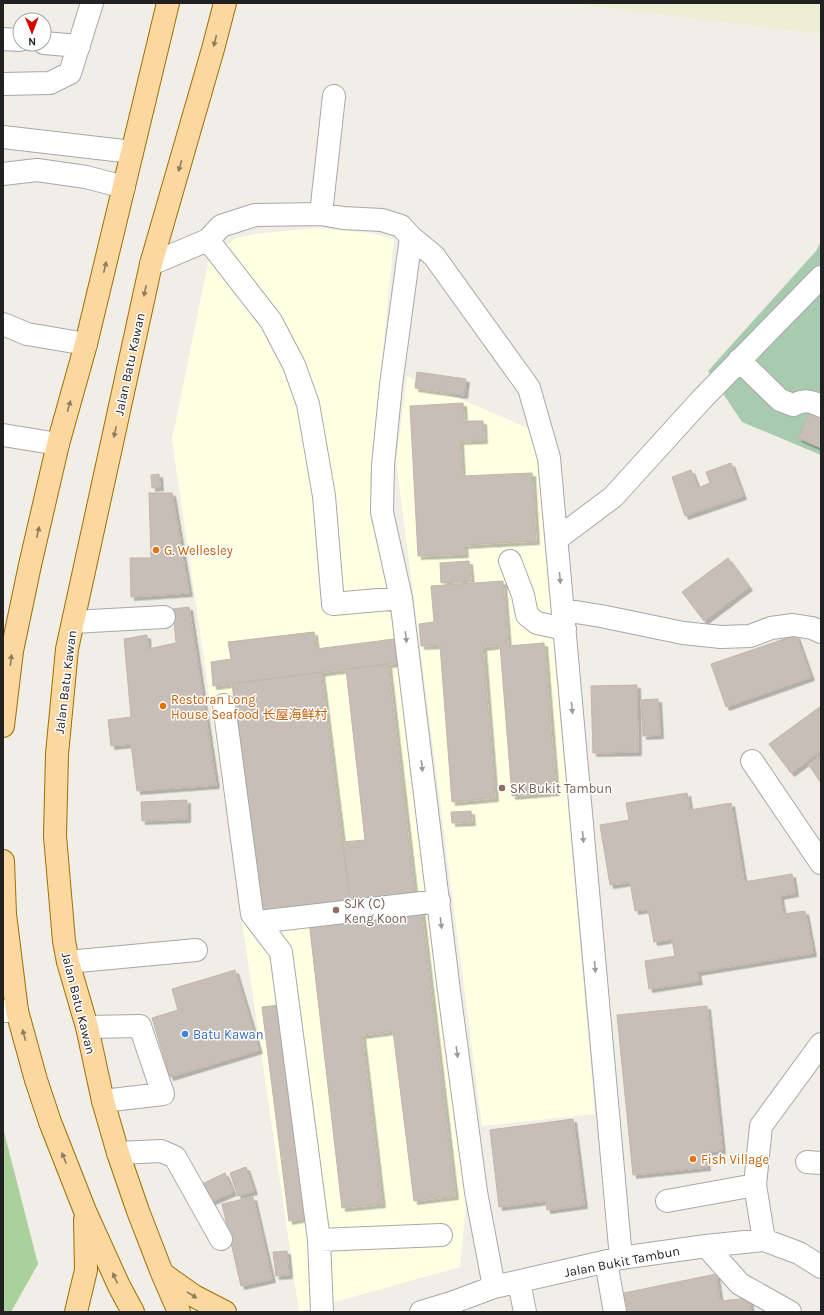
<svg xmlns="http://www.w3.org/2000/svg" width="824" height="1315" viewBox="0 0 824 1315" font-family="Karla,'Noto Sans SC',sans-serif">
	<defs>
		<filter id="shadow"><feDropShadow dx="3.5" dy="3.5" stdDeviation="0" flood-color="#0004"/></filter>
	</defs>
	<rect width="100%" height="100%" fill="#f1eee7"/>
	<!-- education -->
	<path fill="#feffe3" d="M316,228l54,5 24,6 -24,241 26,135 70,590 -6,62 -161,45 -127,-872 37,-182 27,-20 19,-4z
		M407,376l128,55 60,683 -113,12 -86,-665z"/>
	<!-- farmland -->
	<path fill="#ecefd3" d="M568,3h253v31z"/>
	<!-- forest -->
	<path fill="#aad09c" d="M3,1128l35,136 -27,48h-8z"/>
	<!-- cemetery -->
	<path fill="#a8caaf" d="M821,242v213l-79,-33 -34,-51 108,-120z"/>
	<!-- building -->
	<path fill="#c6beb7" stroke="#c3b6a9" filter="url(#shadow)" d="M417,372l49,7 -2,16 -49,-7z
		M463,403l1,18h19l1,19 -24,1 2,35 70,-3 4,68 -72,4 1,9 -47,2 -8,-150z
		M811,409l10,4v35l-23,-10z
		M731,463l12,33 -58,20 -13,-39 19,-7 7,18 12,-5 -4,-11z
		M159,474l1,13 -8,1 -1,-13z
		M149,493h23l17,100 -58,4 -1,-39h21z
		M728,558l21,29 -45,34 -22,-29z
		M469,561l2,20 -30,2 -1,-20z
		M503,581l5,65 36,-3 12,149 -44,4 -12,-151 -17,2 12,151 -43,4 -12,-157 -19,1 -2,-22 15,-2 -3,-36z
		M189,607l27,178 -79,6 -6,-47 -20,2 -3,-26 23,-3 -7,-78 23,-4 1,14 28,-6 -3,-34z
		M314,632l2,17 78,-10 3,24 -184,23 -2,-24 20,-3 -3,-17z
		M796,635l15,42 -85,30 -15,-43z
		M388,664l27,233 -65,7 -7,-62 22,-2 -19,-171z
		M321,672l29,232 -89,11 -29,-231z
		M637,685l1,67 -45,1 -2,-67z
		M658,699l2,36 -17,1 -2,-36z
		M821,706v45l-30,22 -22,-29z
		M821,755v28l-13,-19z
		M687,793l3,17 41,-7 13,79 48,-8 3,19 -15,3 3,18 22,-3 8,42 -116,19 2,9 -50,8 -4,-28 30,-5 -3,-17 -18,3 -6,-33 -13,2 -5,-29 -20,3 -10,-60 29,-5 -3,-17z
		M187,800v19l-45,2 -1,-19z
		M471,811l1,11 -20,1 -1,-11z
		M421,908l34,288 -41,5 -21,-170 -31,4 20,169 -40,4 -33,-287z
		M235,970l24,80 -89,27 -18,-59 26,-8 -6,-21z
		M279,1005l26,213 -16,3 -27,-214z
		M707,1006l15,144 -16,2 1,15 -74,8 -16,-160z
		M573,1119l11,86 -37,5 -1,-9 -47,6 -9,-77z
		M246,1167l8,24 -16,5 -8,-23z
		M225,1173l8,19 -23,10 -8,-18z
		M253,1197l19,82 -31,7 -19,-82z
		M287,1251l2,24 -13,1 -3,-24z
		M716,1274l4,27 29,-3 2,14h-123l-4,-19z"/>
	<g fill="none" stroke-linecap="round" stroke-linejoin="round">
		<defs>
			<path id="minor" d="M3,39l17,1
				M44,43l35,3
				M3,84l47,-1 20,-10 22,-70
				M3,137l129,15
				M3,174l34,-4 49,7 38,10
				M321,214l13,-118
				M411,237l-20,148 -8,80 -1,47 19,86 48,393 27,201 18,95
				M208,240l13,-14 34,-11 66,-1 22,4 39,2 19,6 10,11 23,19 95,132 20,70 72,800
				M151,264l57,-24 63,81 23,44 14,39 16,92 9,108 68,-6
				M3,324l24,10 59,10
				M739,360l41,40 13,5c12,-5 16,-5 28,1
				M3,435l55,9
				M557,539l56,-42 89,-98 119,-122
				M510,561l13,34 4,20 10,8 28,6
				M563,610l38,6 82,17 38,4 29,-1 21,-8 22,-3 19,3 9,4
				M73,622l91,-5
				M224,705l28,209 29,38 38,288 3,72
				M752,761l69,102
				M258,922l181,-21
				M68,962l128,-12
				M3,1011h14
				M87,1027l53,-1 23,68 -60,7
				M118,1153l43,-2 14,6 46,82
				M807,1162l14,1
				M667,1201l88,-16
				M319,1240l122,-5
				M764,1240l-9,-55 6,-59 60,-82
				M706,1246l34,38 50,28
				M606,1262l9,50
				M519,1282l6,30
				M421,1312l30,-9 43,-16 127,-29 85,-12 58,-6 35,13 22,14"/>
			<path id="major" d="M3,726l9,-75 18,-86 28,-121 28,-100 82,-341
				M3,861l2,53 12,97 19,69 14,42 35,89 34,75 14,26
				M163,1274l31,22 31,16
				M76,1312l10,-42 -1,-50
				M179,1312l-17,-39 -24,-62 -20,-58 -15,-52 -16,-74 -19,-65 -4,-21 -9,-105 2,-82 10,-105 84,-385 62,-215 12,-46"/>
		</defs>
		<!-- minor casing -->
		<use href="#minor" stroke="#a8a8a8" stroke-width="24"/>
		<!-- major casing -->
		<use href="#major" stroke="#9e6f00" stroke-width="24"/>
		<!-- minor -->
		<use href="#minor" stroke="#fff" stroke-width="22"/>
		<!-- major -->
		<use href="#major" stroke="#fcd8a1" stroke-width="22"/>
	</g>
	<!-- one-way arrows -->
	<defs><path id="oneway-solid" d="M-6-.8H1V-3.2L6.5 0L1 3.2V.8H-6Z"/></defs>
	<g fill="#8e7c61">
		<use href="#oneway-solid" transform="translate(215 41) rotate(104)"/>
		<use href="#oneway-solid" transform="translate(180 166) rotate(106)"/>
		<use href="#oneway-solid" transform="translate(105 267) rotate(-77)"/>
		<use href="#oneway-solid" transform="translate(145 291) rotate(102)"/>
		<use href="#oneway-solid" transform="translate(69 406) rotate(-74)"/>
		<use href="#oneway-solid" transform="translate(115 432) rotate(102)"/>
		<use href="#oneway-solid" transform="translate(38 532) rotate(-77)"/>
		<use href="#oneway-solid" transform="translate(11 660) rotate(-83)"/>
		<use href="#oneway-solid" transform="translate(24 1035) rotate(-105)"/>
		<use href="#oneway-solid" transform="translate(64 1158) rotate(-112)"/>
		<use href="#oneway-solid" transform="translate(115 1278) rotate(-114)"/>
		<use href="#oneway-solid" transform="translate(192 1295) rotate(32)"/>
	</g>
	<g fill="#9b9b9b">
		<use href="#oneway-solid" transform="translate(560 578) rotate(85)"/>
		<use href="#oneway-solid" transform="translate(406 637) rotate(83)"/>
		<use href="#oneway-solid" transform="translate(572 708) rotate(85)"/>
		<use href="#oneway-solid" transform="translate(422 766) rotate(83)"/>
		<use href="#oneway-solid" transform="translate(583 837) rotate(85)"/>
		<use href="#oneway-solid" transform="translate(441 923) rotate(83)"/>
		<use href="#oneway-solid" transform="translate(595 967) rotate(85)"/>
		<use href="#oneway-solid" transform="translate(457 1052) rotate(82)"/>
	</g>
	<!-- markers -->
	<g fill="#e8710a" stroke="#fff" stroke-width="1.5">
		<circle cx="156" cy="550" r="4"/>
		<circle cx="163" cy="706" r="4"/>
		<circle cx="693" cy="1159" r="4"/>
	</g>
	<g fill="#8d6e63" stroke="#fff" stroke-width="1.5">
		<circle cx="502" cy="788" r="4"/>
		<circle cx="336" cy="910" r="4"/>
	</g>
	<circle fill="#3f7fe0" stroke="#fff" stroke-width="1.5" cx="185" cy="1034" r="4"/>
	<g text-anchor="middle" stroke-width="3" stroke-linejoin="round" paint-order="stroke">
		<!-- street labels -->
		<g font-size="13" fill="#212121" stroke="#fff">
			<text transform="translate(129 364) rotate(-78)" y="5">Jalan Batu Kawan</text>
			<text transform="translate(65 682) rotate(-83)" y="5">Jalan Batu Kawan</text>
			<text transform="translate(79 1003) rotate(76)" y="5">Jalan Batu Kawan</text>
			<text transform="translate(622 1261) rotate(-11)" y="5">Jalan Bukit Tambun</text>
		</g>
		<!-- food labels -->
		<g font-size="13" fill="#c56008" stroke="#fff" text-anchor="start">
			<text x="164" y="555">G. Wellesley</text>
			<text x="171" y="704">Restoran Long<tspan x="171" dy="15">House Seafood 长屋海鲜村</tspan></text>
			<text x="701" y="1164">Fish Village</text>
		</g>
		<!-- education labels -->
		<g font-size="13" fill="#785e54" stroke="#fff" text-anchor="start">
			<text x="510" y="793">SK Bukit Tambun</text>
			<text x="344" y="908">SJK (C)<tspan x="344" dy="15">Keng Koon</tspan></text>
		</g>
		<!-- shop labels -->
		<g font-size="13" fill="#366cbe" stroke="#fff" text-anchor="start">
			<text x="193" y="1039">Batu Kawan</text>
		</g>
	</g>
	<!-- border -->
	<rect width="824" height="1315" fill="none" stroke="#212121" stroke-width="8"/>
	<!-- north arrow -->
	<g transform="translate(32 32) rotate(179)"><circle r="19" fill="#ffffff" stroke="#a6a6a6"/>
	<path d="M0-3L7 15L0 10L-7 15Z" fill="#d20700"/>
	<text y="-6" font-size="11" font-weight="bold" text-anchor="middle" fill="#212121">N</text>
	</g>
</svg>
